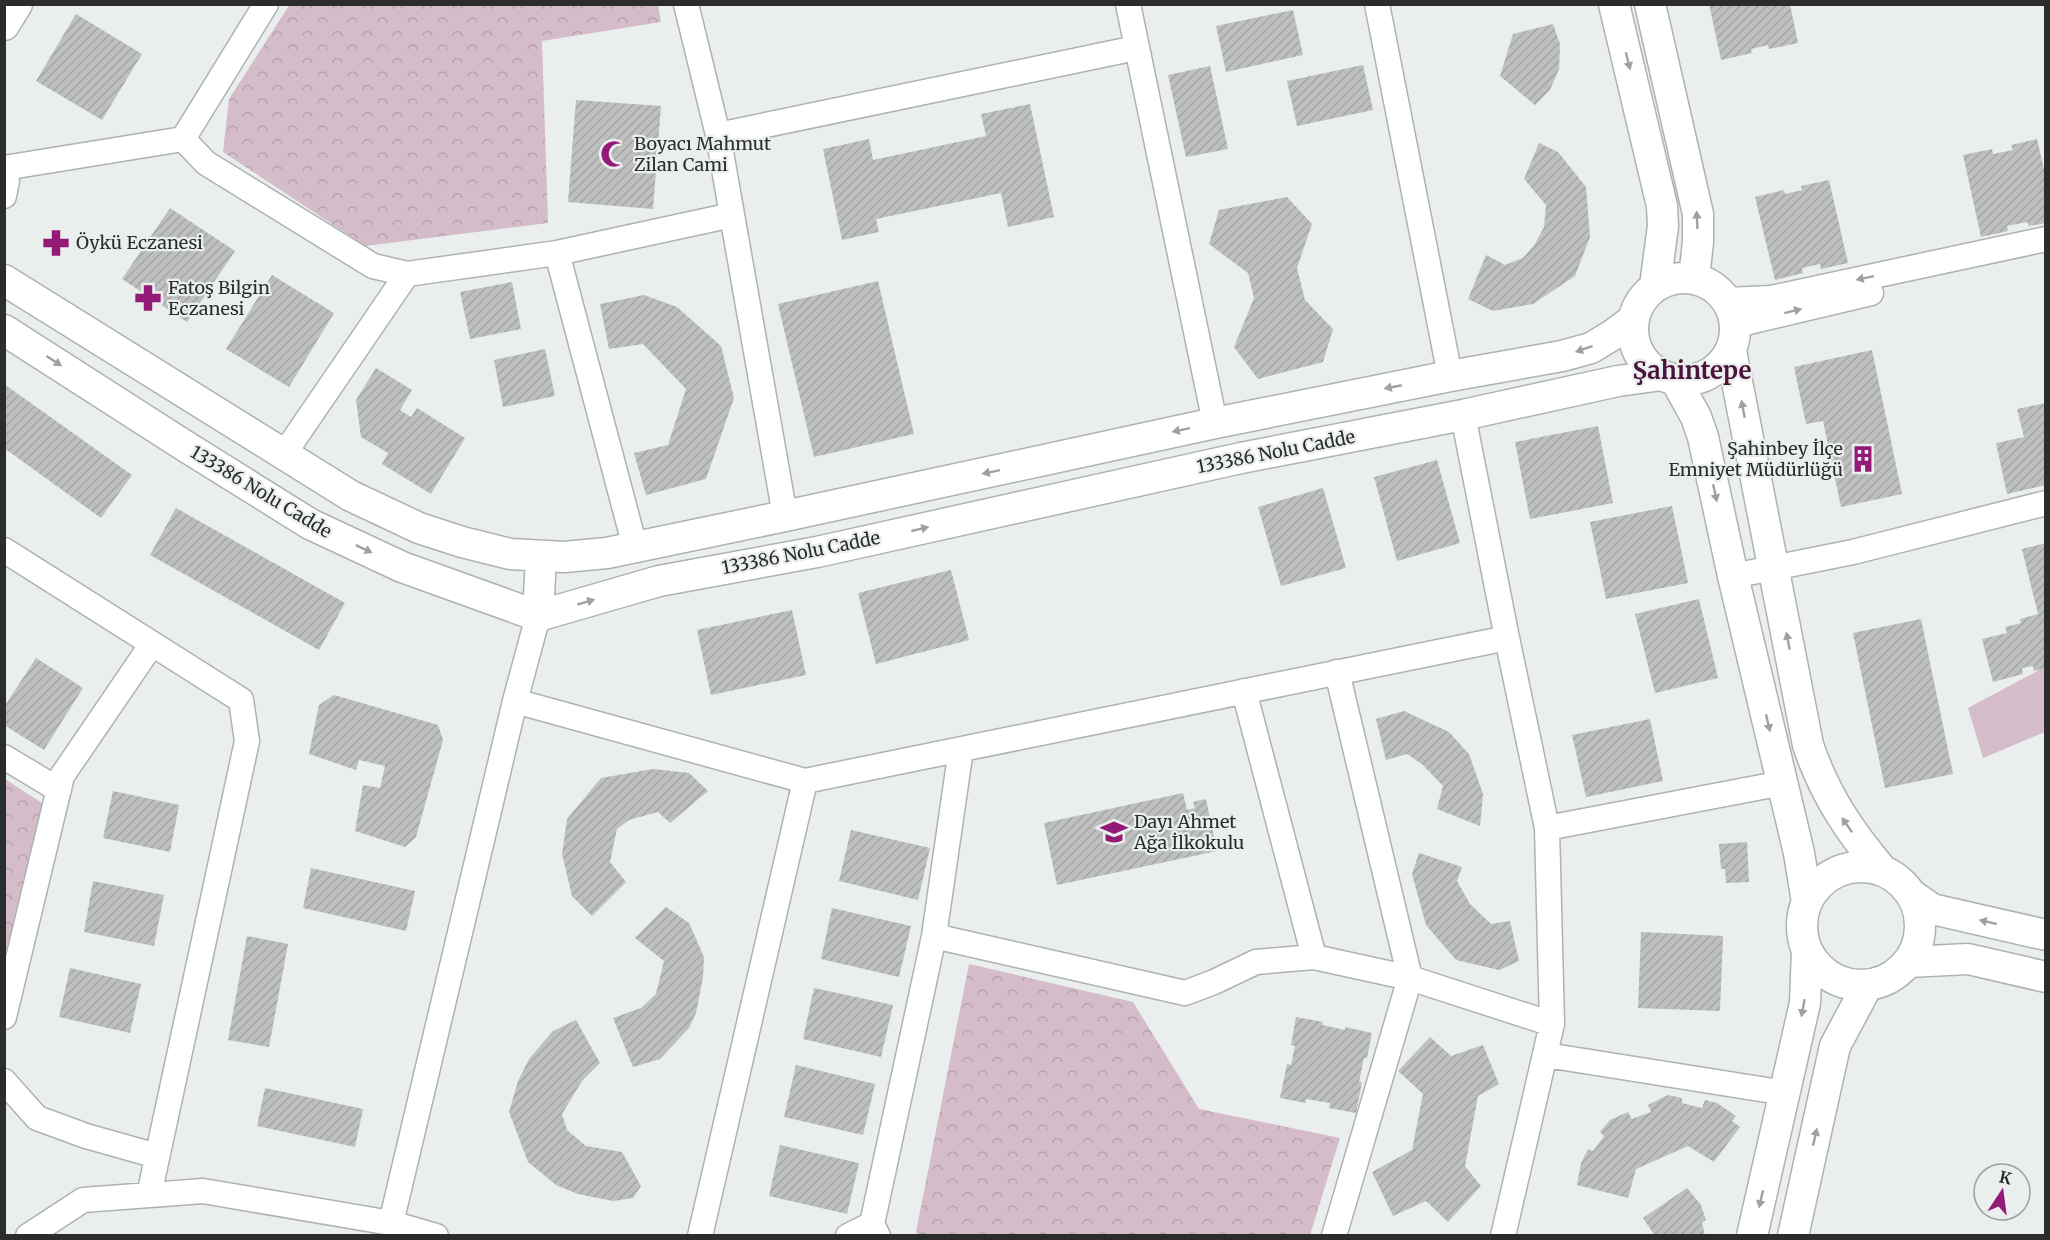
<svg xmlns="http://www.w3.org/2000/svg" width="2050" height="1240" viewBox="0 0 2050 1240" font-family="Merriweather,serif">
	<defs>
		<pattern id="forest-crowns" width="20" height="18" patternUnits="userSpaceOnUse" patternTransform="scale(1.5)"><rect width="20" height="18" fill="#d4bccb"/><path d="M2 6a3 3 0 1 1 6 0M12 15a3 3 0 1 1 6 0" fill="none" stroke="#b6a2ae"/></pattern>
		<pattern id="building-hatch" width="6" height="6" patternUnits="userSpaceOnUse" patternTransform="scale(1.5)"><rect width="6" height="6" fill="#bdc0bf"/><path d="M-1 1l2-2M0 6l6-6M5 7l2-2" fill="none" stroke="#a3a5a4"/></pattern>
	</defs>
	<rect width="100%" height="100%" fill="#eaeeed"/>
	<!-- green -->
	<path fill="#d4bccb" d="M2045,667v65l-62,26 -15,-50z"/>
	<!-- forest -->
	<path fill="url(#forest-crowns)" d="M290,4h368l3,18 -119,19 6,182 -183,23 -142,-94 6,-53z
		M5,779l40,26 -40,150z
		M969,964l164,38 66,107 141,29 -30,97h-392l-2,-3z"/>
	<!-- building -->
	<path fill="url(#building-hatch)" d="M1709,4h81l8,39 -29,6 -1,-4 -17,4 1,4 -31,7z
		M1293,10l10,45 -77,17 -10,-46z
		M76,14l66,40 -40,66 -66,-39z
		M1553,24l7,20 -1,25 -9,21 -15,15 -35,-29 13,-42z
		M1363,65l10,45 -76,16 -10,-45z
		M1210,66l18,83 -42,8 -18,-82z
		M576,100l85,6 -8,103 -85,-7z
		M1030,104l24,113 -46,10 -7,-34 -125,26 3,13 -37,8 -19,-91 46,-10 4,21 113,-24 -5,-22z
		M2037,139l9,39v45l-17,3 -2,-4 -20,4 1,5 -27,6 -18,-82 29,-6 1,5 20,-4 -2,-5z
		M1539,143l19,9 28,35 4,50 -15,39 -42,28 -40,7 -25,-12 18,-44 19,10 18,-7 12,-14 9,-17 2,-22 -22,-26z
		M1829,180l19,83 -27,6 -1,-5 -18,4 1,5 -28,7 -20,-83 29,-7 1,4 17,-4 -1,-4z
		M1287,197l25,27 -15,44 8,32 28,29 -10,33 -65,17 -24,-32 20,-49 -6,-25 -39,-29 10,-34z
		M170,208l65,43 -48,71 -65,-43z
		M272,275l62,38 -45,74 -63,-38z
		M878,281l36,153 -100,23 -36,-153z
		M512,282l9,47 -51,10 -10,-47z
		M644,295l33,12 44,39 13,52 -28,81 -60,16 -12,-42 34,-8 18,-56 -43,-45 -34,5 -9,-45z
		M545,349l10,47 -52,11 -9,-47z
		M1872,350l30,144 -61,13 -18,-86 -17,3 -12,-57z
		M376,368l36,22 -12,20 11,7 6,-9 48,30 -34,56 -49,-30 6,-11 -27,-16 -5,-37z
		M4,384l128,91 -31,43 -97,-70z
		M2046,403v82l-39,9 -11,-51 28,-6 -7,-28z
		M1598,426l15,77 -83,16 -15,-77z
		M1437,460l23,83 -63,18 -23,-84z
		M1323,488l23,80 -65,18 -23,-79z
		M1672,506l16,77 -82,16 -16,-77z
		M176,508l169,95 -26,47 -169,-95z
		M2046,543v125l-12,3 -1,-5 -11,2 1,6 -30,8 -11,-43 25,-6 -2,-6 16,-4 -1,-4 18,-5 -16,-65z
		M951,570l18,70 -93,24 -18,-71z
		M1699,599l19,79 -63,15 -20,-79z
		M792,610l14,65 -95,20 -14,-65z
		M1921,619l32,155 -68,14 -32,-155z
		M36,658l47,30 -39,62 -40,-25v-18z
		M334,695l104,30 5,15 -27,97 -11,10 -50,-16 8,-46 17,3 5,-22 -26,-6 -3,10 -47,-16 10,-49z
		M1404,711l45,21 20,22 14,40 -3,32 -43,-17 6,-23 -20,-21 -16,-11 -21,6 -10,-41z
		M1650,719l13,62 -77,16 -14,-62z
		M653,769l36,4 19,18 -38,32 -12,-11 -29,8 -12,9 -7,33 16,20 -34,34 -20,-20 -10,-42 5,-35 34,-41z
		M113,791l66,14 -9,47 -67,-14z
		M1183,793l4,17 8,-2 -2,-6 13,-3 11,52 -160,34 -13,-62z
		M851,830l79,18 -12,52 -79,-19z
		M1747,842l2,40 -23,1 -1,-14h-4l-2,-25z
		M1419,853l43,14 -5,14 13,23 21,20 19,-3 9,40 -20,9 -43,-10 -30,-35 -14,-51z
		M311,868l104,23 -9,40 -103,-23z
		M93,881l71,14 -10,51 -70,-14z
		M666,907l23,16 15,34 -1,20 -7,36 -7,15 -29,31 -27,8 -20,-49 28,-10 15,-14 8,-33 -29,-23z
		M832,908l79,18 -12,51 -78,-18z
		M1641,932l82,4 -3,75 -82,-3z
		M247,936l41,8 -19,103 -41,-7z
		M70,968l71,16 -11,49 -71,-16z
		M814,988l79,17 -12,52 -78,-18z
		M1296,1017l27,5 -1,3 23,5v-3l27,6 -5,25h-3l-5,24h3l-6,31 -27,-5 1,-5 -24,-4v4l-26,-5 7,-34 4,1 4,-19 -4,-1z
		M576,1020l24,43 -18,18 -20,33 5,16 19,16 36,6 19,34 -8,12 -20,3 -35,-7 -22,-9 -28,-23 -19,-50 9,-31 11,-22 24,-28z
		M1430,1037l21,19 32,-11 16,39 -21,12 -13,70 16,20 -33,36 -22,-21 -33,15 -21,-44 40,-22 11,-56 -25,-23z
		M796,1065l79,19 -12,51 -79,-18z
		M265,1088l98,21 -8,38 -98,-21z
		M1668,1095l14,3v5l20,5 3,-8 12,3 19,13 -4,5 8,6 -26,35 -26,-16 -52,23 -8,29 -51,-13 4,-22 7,-14 5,2 11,-15 -4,-4 10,-12 18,-8 4,7 19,-7 -3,-7z
		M780,1145l79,18 -12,51 -78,-18z
		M1687,1188l14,17 5,15 -4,2 3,14h-50l-12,-18z"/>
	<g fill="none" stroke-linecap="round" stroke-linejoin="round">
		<defs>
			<path id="minor" d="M266,4l-83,135 23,24 167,103 34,8 150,-21 175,-38
				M686,4l32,131 67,381
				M1128,4l87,419
				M1377,4l73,372
				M718,135l418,-87
				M4,168l179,-29
				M4,174l3,7 -3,15
				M557,253l78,294
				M1727,300l44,-2 275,-59
				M1736,325l135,-32
				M284,454l123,-180
				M4,550l237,150 6,41 -98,454
				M1733,576l120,-24 193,-49
				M1244,691l70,266
				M515,701l290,80 -105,455
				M4,757l55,33
				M805,781l702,-143 -44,-223
				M1547,828l236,-45
				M934,936l251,57 29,-11 42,-20 58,-5 96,21 142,46
				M4,1017l58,-241 90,-132
				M1546,1055l239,38
				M4,1081l33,37 49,18 71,20
				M391,1223l124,-522 23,-85
				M28,1236l55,-36 120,-9 188,32 45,13
				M848,1236l24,-12
				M878,1236l-6,-12 62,-288 27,-187
				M1334,1236l76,-258 -73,-306
				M1503,1236l49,-212 -5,-196 -40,-190"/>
			<path id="tertiary" d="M1614,4l48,202 1,20 -8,60
				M1650,4l48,210v28l-4,36
				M4,25l13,-21
				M1633 329a51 51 0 1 1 102 0a51 51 0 1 1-102 0Z
				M4,280l347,216 68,32 43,14 48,12 54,3 43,-4 178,-37 430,-93 235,-47 112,-20 29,-8 23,-14 20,-15
				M4,330l181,116 125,78 92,43 136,49 121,-35 158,-29 424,-94 222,-43 155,-34 44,-6
				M1731,351l77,394c17,50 41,86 75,126
				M1675,379l21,38 7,20 30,139 66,277 8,49
				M538,616l3,-60
				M1802 926a59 59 0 1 1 118 0a59 59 0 1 1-118 0Z
				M1912,895l20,14 114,26
				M1909,962l59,-3 78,18
				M1752,1236l53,-233 2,-53
				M1793,1236l42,-190 32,-60"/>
		</defs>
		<!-- minor casing -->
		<use href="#minor" stroke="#aeb2b0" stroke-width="27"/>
		<!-- tertiary casing -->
		<use href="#tertiary" stroke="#aeb2b0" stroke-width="33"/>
		<!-- minor -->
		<use href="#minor" stroke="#fff" stroke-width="24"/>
		<!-- tertiary -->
		<use href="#tertiary" stroke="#fff" stroke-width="30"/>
	</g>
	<!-- one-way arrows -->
	<defs><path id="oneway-solid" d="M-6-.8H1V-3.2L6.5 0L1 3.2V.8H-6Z" transform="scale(1.5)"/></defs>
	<g fill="#a0a0a0">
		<use href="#oneway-solid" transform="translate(1628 61) rotate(76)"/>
		<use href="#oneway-solid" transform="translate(1697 220) rotate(-93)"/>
		<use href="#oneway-solid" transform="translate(1865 278) rotate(168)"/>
		<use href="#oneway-solid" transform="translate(1793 311) rotate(-14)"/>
		<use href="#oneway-solid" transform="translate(1584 349) rotate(161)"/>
		<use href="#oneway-solid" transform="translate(54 361) rotate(33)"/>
		<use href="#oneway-solid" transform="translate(1393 387) rotate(169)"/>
		<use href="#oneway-solid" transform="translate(1743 409) rotate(-101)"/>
		<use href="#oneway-solid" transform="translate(1181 430) rotate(168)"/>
		<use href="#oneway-solid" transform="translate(991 472) rotate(168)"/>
		<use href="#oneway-solid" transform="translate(1715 493) rotate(78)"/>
		<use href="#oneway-solid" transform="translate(920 529) rotate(-13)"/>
		<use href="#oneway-solid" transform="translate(364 549) rotate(25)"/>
		<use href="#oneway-solid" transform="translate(586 602) rotate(-16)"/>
		<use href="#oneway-solid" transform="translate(1788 641) rotate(-101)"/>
		<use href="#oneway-solid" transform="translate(1768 723) rotate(77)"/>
		<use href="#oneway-solid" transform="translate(1847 825) rotate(-125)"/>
		<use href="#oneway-solid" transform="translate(1988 922) rotate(-167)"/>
		<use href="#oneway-solid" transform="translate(1803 1008) rotate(100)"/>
		<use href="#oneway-solid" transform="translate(1815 1137) rotate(-77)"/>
		<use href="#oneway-solid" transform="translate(1761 1199) rotate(103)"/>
	</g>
	<!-- icons -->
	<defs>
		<symbol id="mosque-bare" viewBox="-9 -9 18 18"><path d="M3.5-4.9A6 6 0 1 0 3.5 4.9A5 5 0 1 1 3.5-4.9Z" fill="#931a76" stroke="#eaeeed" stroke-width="2.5" paint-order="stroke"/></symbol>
		<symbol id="pharmacy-bare" viewBox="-9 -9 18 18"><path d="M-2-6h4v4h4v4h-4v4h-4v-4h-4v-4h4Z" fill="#931a76" stroke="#eaeeed" stroke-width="2.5" paint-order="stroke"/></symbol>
		<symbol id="building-bare" viewBox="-9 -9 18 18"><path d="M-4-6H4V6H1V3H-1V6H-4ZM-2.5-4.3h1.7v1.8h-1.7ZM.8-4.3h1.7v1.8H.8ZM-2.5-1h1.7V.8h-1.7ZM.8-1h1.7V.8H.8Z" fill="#931a76" stroke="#eaeeed" stroke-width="2.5" paint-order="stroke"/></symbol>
		<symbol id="school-bare" viewBox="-9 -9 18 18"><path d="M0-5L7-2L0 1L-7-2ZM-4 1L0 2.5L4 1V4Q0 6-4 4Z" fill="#931a76" stroke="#eaeeed" stroke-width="2.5" paint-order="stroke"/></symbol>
	</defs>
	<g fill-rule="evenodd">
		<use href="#mosque-bare" x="595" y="135" width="38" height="38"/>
		<use href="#pharmacy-bare" x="37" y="224" width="38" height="38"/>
		<use href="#pharmacy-bare" x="129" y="279" width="38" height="38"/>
		<use href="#building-bare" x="1844" y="440" width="38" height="38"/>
		<use href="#school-bare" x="1095" y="813" width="38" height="38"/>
	</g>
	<g text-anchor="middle" stroke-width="4.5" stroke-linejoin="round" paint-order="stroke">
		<!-- poi labels -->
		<g font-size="18" fill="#2b2c2c" stroke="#eaeeed" text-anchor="start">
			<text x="634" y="150">Boyacı Mahmut<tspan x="634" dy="21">Zilan Cami</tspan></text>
			<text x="76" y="249">Öykü Eczanesi</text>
			<text x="168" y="294">Fatoş Bilgin<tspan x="168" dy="21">Eczanesi</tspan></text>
			<text x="1843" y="455" text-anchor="end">Şahinbey İlçe<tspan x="1843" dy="21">Emniyet Müdürlüğü</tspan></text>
			<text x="1134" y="828">Dayı Ahmet<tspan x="1134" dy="21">Ağa İlkokulu</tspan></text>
		</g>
		<!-- street labels -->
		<g font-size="18" fill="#2b2c2c" stroke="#eaeeed">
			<text transform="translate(1276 452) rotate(-11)" y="6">133386 Nolu Cadde</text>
			<text transform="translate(261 492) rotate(31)" y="6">133386 Nolu Cadde</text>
			<text transform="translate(801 553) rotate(-11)" y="6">133386 Nolu Cadde</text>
		</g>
		<!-- district labels -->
		<g font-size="24" font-weight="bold" fill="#4b133c" stroke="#eaeeed">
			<text x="1692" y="379">Şahintepe</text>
		</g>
	</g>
	<!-- border -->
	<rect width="2050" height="1240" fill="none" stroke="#2b2c2c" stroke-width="12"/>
	<!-- north arrow -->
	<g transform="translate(2002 1192) rotate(13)"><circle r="28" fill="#eaeeed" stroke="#9ea0a0" stroke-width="1.5"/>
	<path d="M0-4.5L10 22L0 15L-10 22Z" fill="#931a76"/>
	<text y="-9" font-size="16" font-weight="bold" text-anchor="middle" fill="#2b2c2c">K</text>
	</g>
</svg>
